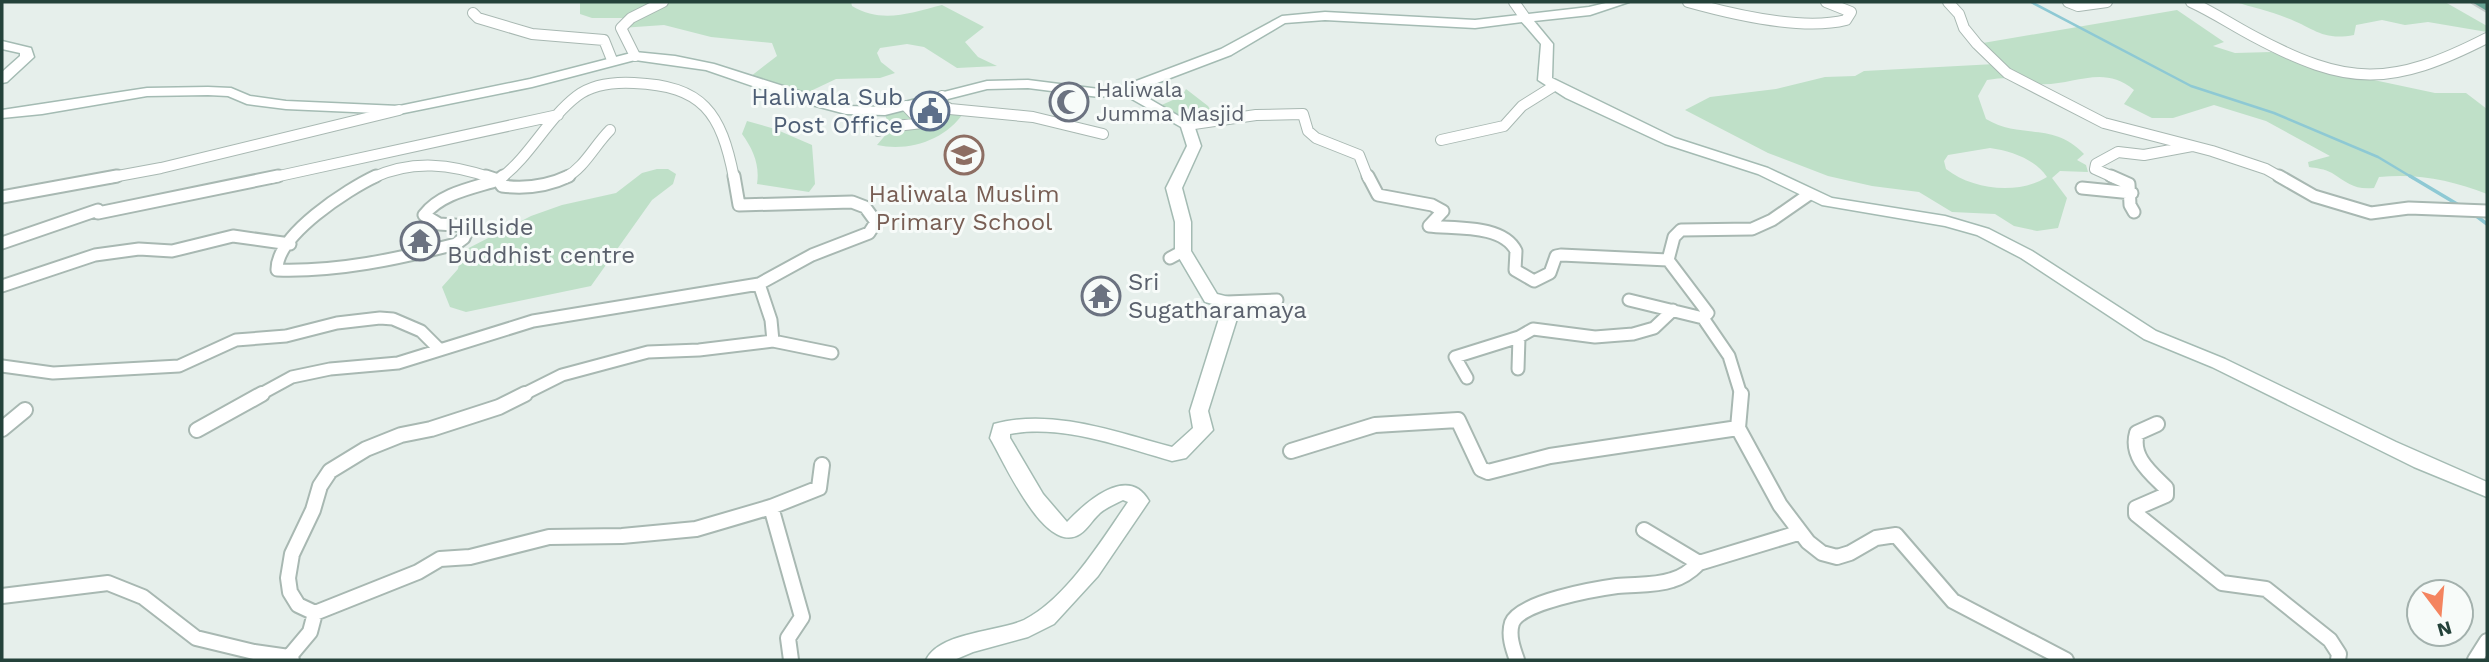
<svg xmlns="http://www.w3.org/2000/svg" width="2489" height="662" viewBox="0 0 2489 662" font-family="'Work Sans',sans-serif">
	<rect width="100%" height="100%" fill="#e6efeb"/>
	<!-- green -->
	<path fill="#bfe0c8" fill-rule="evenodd" d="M580,2h271l1,4c30,18 58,7 90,-1l42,22 -19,15 13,15 19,9 -40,2 -33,-21 -17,-3 -27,4 -3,5 4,9 14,11 -15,5 -44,1 -38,18 -52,-17 31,-24 -5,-13 -61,-6 -47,-12 -43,3 9,-10h-38l-12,-4z
		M2235,2h210l42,24v6l-59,-10 -23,3 -23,-5 -26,5 -2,10c-32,6 -40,-7 -67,-17 -17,-7 -35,-11 -52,-16z
		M2177,10l47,32 -11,4 22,7 36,-1 51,17 113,24h31l21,16v85c-35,-14 -70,-21 -108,-17l-5,11c-20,2 -26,-5 -42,-15 -7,-4 -16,-5 -23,-6l-1,-5 22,-6 -64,-35 -52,-16 -41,13h-21l-28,-14 10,-14c-32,-27 -61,-3 -97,-6 -5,-1 -11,-4 -16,-5 -12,-2 -22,-1 -34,1l-9,16 8,23c35,21 67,2 98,35l-7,6 9,5 2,7 -28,-1 -8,7 15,20 -9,30 -21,3 -23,-5 -19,-12 -43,-2 -33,-20 -47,-6 -44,-10 -60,-23 -83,-43 25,-13 66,-8 49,-12 30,-1 9,-5 131,-7 -18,-20zM1990,148c21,3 45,11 57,29 -29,18 -74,13 -101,-8l-2,-8 4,-6z
		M1186,89l22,17 8,14 -29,5 -30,-18 25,-11z
		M906,106l15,11 43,-5c-18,28 -55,40 -87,33l11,-13 -3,-21z
		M747,121l28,8 37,16 3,39 -6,8 -52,-8c3,-19 -4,-35 -15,-50z
		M657,169h11l8,5 -3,10 -21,16 -61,86 -125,26 -16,-5 -8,-20 16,-18 3,-17 70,-36 31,-11 54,-12 26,-20z"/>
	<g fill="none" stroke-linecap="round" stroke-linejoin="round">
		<!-- stream-far1 -->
		<path stroke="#8ec9d4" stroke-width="2.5" d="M2031,2l160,84 83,27 104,44 35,21"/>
		<!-- stream -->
		<path stroke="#8ec9d4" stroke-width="3.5" d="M2410,176l52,31
			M2475,215l12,9"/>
		<defs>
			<path id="street-far2" d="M1514,2l12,17
				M1688,2c43,12 115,29 158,18l5,-8 -25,-10
				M1948,2l11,12 5,14 13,16 30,29 97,50 108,28 54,18 16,9
				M2068,2l10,4 29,-4
				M2191,2c22,10 41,23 62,34 95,51 138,51 234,2
				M473,13l5,5 54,16 72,6 8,20
				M635,56l-14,-28 10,-10 32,-16
				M942,96l1,9 7,4 83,8 70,17
				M1187,125l69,-10 47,-1 5,17 8,7 43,17 9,23
				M878,131l10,-4 34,-4 -16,-17
				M1441,140l63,-14 18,-20 32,-20
				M107,178l54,-10 238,-58
				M270,178l288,-63
				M372,178c41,-19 79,-14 120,0
				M501,178c30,-23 46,-59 76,-82 16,-12 38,-14 57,-13 69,3 87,29 100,95
				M565,178c20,-11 29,-32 45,-48
				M2115,178l-20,-9 1,-5 22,-12 26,3 48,-9"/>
			<path id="street-far1" d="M376,176c-28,13 -100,59 -99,94 61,2 120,-11 179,-26l8,-6 5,-12 -30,-2 -15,-9c17,-22 49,-27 74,-35
				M486,176l12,4
				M734,176l5,29 113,-3 13,5 11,15 -7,11 -57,22 -53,29 12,36 2,21
				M1368,176l10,19 54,10 11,6 -14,15c25,3 74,-2 87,25l-1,19 19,11 16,-8 6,-17 5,-1 107,5
				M2111,176l18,8 1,21 4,7
				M2279,176l35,20 57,17 38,-5 78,3
				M498,180l4,6c23,3 46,0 67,-10
				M498,180l5,-4
				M2082,188l50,5
				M2,197l115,-21
				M2,243l96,-33v3l180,-37
				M1170,258l13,-7
				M2,286l93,-31 44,-6 33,2 61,-15 57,8
				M1629,300l74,18
				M1227,302l50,-2
				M2,366l51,7 126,-7 57,-26 50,-4 51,-13 43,-5 13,1 28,12 18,18
				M1518,369l1,-32 14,-8 62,8 38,-3 21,-6 19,-18
				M1467,378l-12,-21 64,-20
				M259,395l33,-18 38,-8 68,-6 135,-42 226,-37
				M522,395l40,-20 86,-23 51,-2 74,-9 59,12
				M1741,395l-12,-39 -26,-38 5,-5 -40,-53 6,-23 7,-7 71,-1 20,-9 36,-25"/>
			<path id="street" d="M1741,394l-3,34 42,77 28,37 14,11 15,4 13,-4 26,-15 20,-3 57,66 113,59
				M2157,424l-20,9c-7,24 14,40 29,55v7l-30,13v6l86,69 44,6 64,51 9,14 -1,6
				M2,429l23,-19
				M197,430l65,-36
				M1291,451l84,-26 83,-5 23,49 7,3 62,-16 188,-28
				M771,507l31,110 -14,21 3,22
				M1644,530l55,33
				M2,596l106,-13 35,14 53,41 58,14 35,5 3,3
				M315,613l103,-41 22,-13 30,-2 79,-20 73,-1 74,-7 75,-22 48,-19 3,-23
				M289,657l21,-25 5,-19 -17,-8 -8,-13 -2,-14 4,-24 21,-44 7,-24 10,-15 36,-22 35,-14 30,-6 68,-22 26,-13
				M1517,660c-4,-11 -9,-25 -5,-37 8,-21 83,-34 105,-37 18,-2 37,0 55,-6 11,-3 19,-9 27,-17l99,-30
				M2475,660l12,-19"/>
			<path id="secondary" d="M1610,2h19l-39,13 -56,6 19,23 -1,34 123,60 93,30 64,30 113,18 44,13 43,22 124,80 69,28 171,83 91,40v15l-73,-30 -202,-100 -68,-28 -123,-81 -44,-23 -32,-9 -123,-21 -64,-31 -93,-30 -99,-46 -28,-18 3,-36 -19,-22 -47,6 -150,-8 -40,3 -54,32 -95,36 58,34 7,21 -19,42 9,34v29l26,43 16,4 7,11 -32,102 5,19 -27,28 -14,3c-50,-14 -109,-37 -162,-27v4l33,56 24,28c19,-20 61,-58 82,-21l-51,75 -44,48 -26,13 -55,15 -19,8h-28c13,-28 72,-28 98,-40 42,-21 78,-80 104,-118l-5,-2c-8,4 -18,8 -24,14 -7,6 -11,15 -19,20 -35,23 -76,-73 -90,-96l4,-14c58,-16 122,8 178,23l21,-19 -3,-17 32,-102 -2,-3 -15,-4 -30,-51v-29l-9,-34 21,-42 -6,-19 -58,-33 -24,3 -71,-9 -41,1 -102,26 -39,-1 -53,-14 -87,-30 -71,-10 -103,27 -133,27 -113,-5 -39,-5 -19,-8 -20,-1 -61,1 -105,18 -40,4v-8l145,-22 61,-1 23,1 19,8 36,5 113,5 131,-27 105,-27 40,4 39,8 132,42 39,1 102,-26 41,-1 71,9 24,-3 98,-37 61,-33 43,-4 150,8 114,-13z
				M2,41l29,7 3,9 -27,25 -5,1v-11l18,-16v-3l-18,-4z"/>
			<path id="primary" d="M2472,2h15v9z"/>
		</defs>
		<!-- street-far2 casing -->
		<use href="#street-far2" stroke="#a8b8b2" stroke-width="12"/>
		<!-- street-far1 casing -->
		<use href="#street-far1" stroke="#a8b8b2" stroke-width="15"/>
		<!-- street casing -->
		<use href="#street" stroke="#a8b8b2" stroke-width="18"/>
		<!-- secondary casing -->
		<use href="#secondary" stroke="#a4bbb3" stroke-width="3"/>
		<!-- primary casing -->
		<use href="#primary" stroke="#c2cac8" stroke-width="4"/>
		<!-- street-far2 -->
		<use href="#street-far2" stroke="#fff" stroke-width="10"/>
		<!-- street-far1 -->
		<use href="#street-far1" stroke="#fff" stroke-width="11"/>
		<!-- street -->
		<use href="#street" stroke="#fff" stroke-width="14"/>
		<!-- secondary -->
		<use href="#secondary" fill="#fff" fill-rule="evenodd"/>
		<!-- primary -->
		<use href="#primary" fill="#6aa596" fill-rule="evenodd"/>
	</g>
	<!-- icons -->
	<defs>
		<symbol id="mosque-ring" viewBox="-11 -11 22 22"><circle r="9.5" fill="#f7fbf9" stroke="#6b7280" stroke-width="1.5"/><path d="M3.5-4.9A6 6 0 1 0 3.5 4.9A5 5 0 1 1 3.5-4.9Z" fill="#6b7280"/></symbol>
		<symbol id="civic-ring" viewBox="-11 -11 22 22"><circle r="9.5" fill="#f7fbf9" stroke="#5c6f8a" stroke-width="1.5"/><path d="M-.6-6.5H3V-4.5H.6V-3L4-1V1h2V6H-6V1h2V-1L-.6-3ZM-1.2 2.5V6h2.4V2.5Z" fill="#5c6f8a"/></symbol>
		<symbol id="school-ring" viewBox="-11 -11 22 22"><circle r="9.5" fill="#f7fbf9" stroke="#8d6e63" stroke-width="1.5"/><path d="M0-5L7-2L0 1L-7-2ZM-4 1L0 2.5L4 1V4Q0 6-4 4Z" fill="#8d6e63"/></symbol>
		<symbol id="temple-ring" viewBox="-11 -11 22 22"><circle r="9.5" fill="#f7fbf9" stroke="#6b7280" stroke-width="1.5"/><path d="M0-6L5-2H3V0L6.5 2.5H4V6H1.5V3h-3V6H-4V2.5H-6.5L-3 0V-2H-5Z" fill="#6b7280"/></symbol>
	</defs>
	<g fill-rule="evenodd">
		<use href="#mosque-ring" x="1047" y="80" width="44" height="44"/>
		<use href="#civic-ring" x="908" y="89" width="44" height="44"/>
		<use href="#school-ring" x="942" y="133" width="44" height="44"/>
		<use href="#temple-ring" x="398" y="219" width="44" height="44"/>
		<use href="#temple-ring" x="1079" y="274" width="44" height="44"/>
	</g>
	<g text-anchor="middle" stroke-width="6" stroke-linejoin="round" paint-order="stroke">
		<!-- far-worship labels -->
		<g font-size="21" fill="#5b616d" stroke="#f7fbf9" text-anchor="start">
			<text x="1096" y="97">Haliwala<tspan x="1096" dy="24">Jumma Masjid</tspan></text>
		</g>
		<!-- service labels -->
		<g font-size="24" fill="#4e5e75" stroke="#f7fbf9" text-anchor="end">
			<text x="903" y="105">Haliwala Sub<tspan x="903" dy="28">Post Office</tspan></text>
		</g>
		<!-- education labels -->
		<g font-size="24" fill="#785e54" stroke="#f7fbf9">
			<text x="964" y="202">Haliwala Muslim<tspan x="964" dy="28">Primary School</tspan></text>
		</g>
		<!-- worship labels -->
		<g font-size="24" fill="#5b616d" stroke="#f7fbf9" text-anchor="start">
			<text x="447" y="235">Hillside<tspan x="447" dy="28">Buddhist centre</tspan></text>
			<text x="1128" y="290">Sri<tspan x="1128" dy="28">Sugatharamaya</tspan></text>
		</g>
	</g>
	<!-- border -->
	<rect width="2489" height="662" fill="none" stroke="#24423a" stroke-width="7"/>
	<!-- north arrow -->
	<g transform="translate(2440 613) rotate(164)"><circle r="33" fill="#f7fbf9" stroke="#a3b1ad" stroke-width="2"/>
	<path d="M0-5L12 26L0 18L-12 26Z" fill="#f4845f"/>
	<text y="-10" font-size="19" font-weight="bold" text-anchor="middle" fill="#24423a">N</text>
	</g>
</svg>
